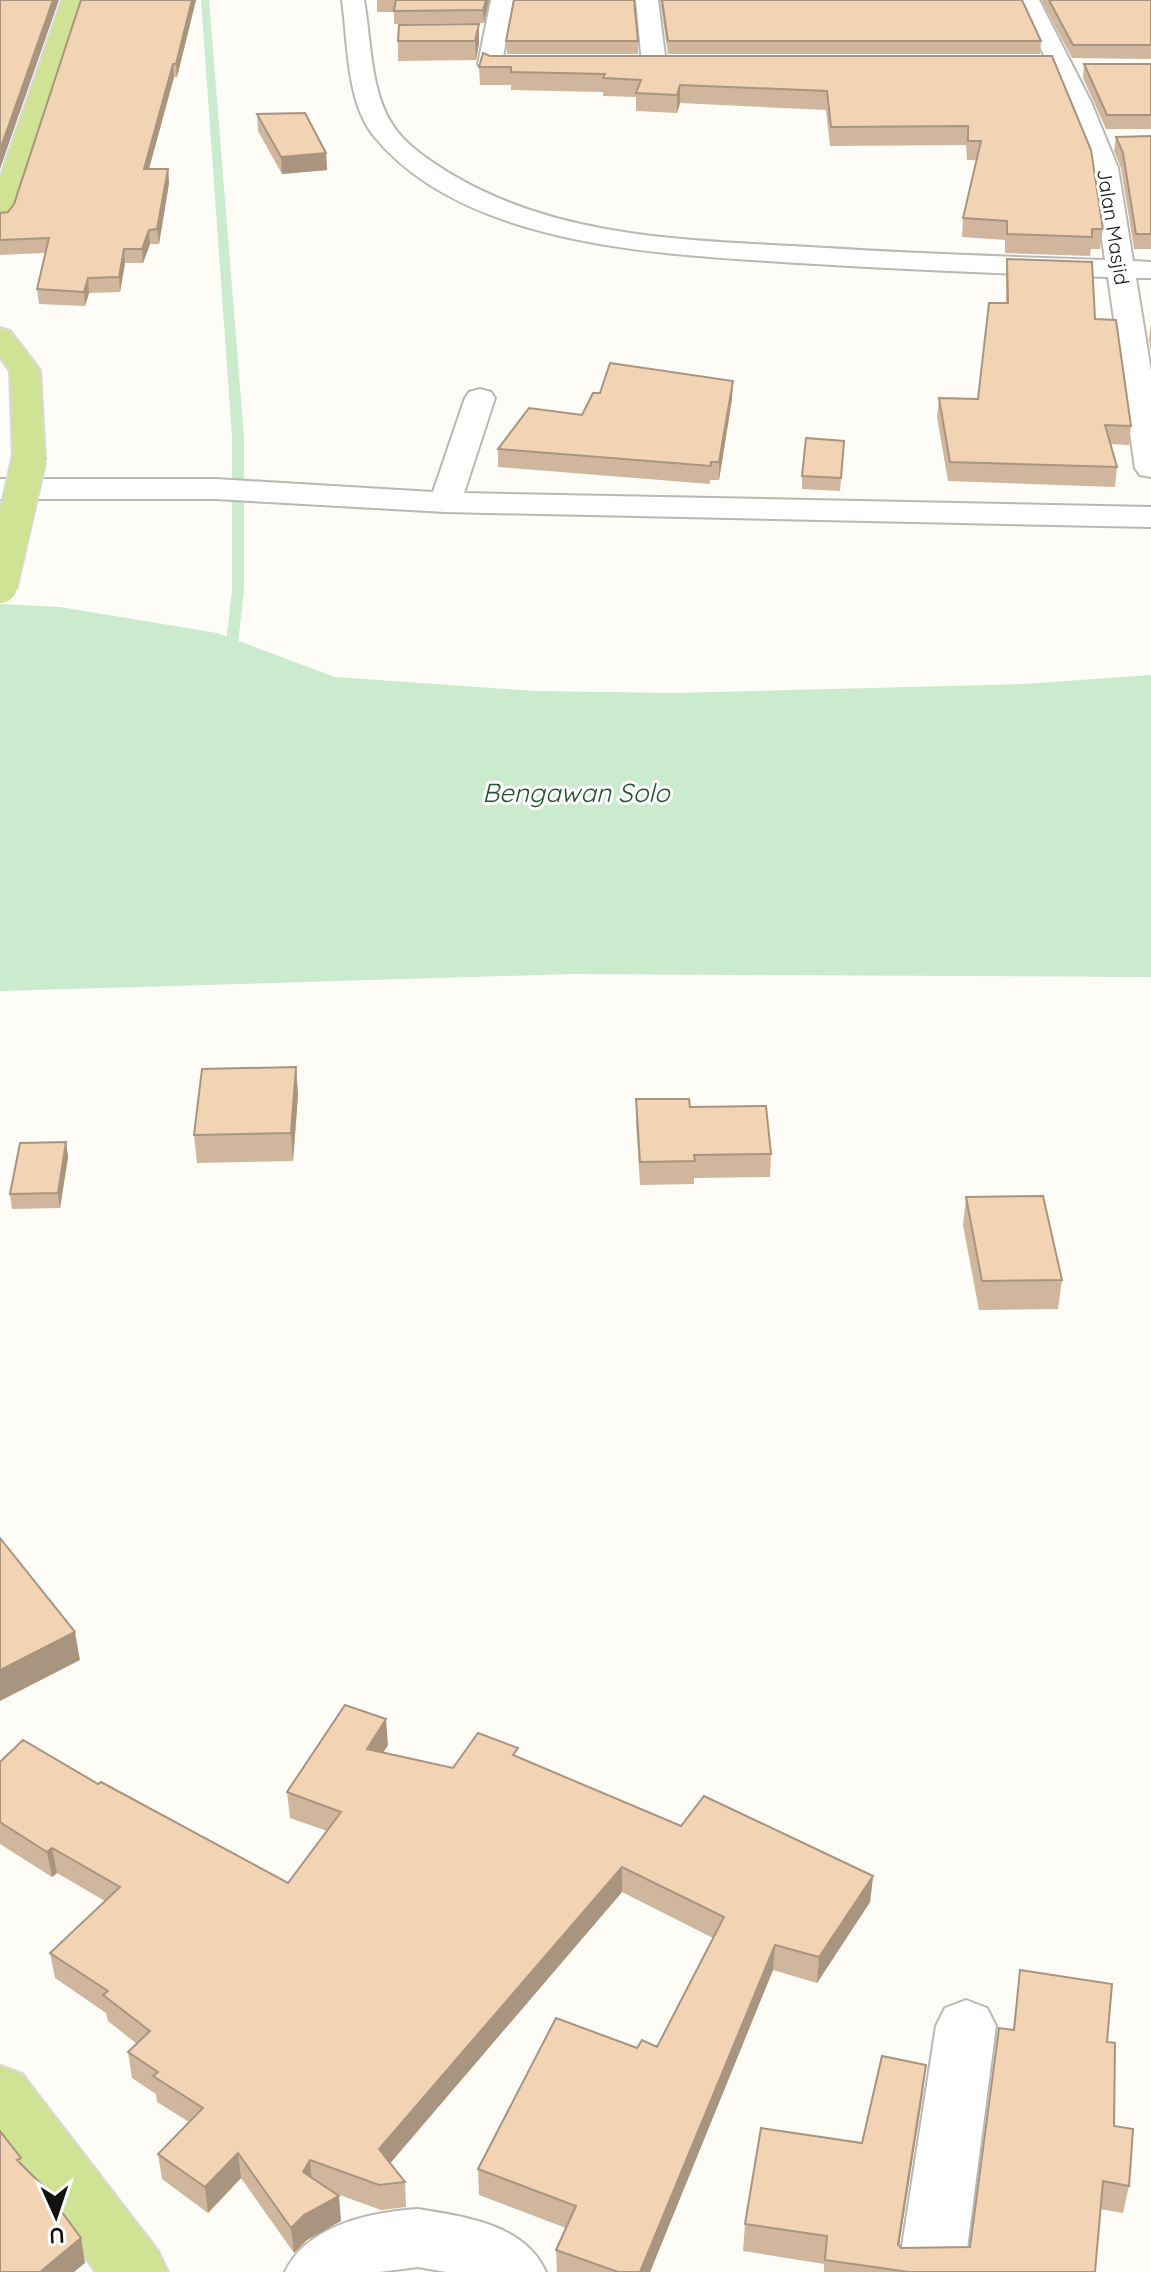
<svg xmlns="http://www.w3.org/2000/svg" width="1151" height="2272" viewBox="0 0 1151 2272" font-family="Quicksand,sans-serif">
	<rect width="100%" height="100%" fill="#fdfcf7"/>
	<!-- water -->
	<path fill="#caebcd" d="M0,604l60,3 157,26 118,44 199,14 141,2 348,-9 128,-9v302l-578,-3 -573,17z"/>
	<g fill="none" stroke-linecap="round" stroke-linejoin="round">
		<!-- stream -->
		<path fill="#caebcd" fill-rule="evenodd" d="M201,0h8l35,437v153l-8,71 -6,4 -6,-4 8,-71v-153z"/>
		<defs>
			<path id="street" d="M342,0h22c7,38 6,90 28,124 13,21 38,37 59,50 114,68 249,66 376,74 93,6 186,9 278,12l-13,-92 -25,-66 -50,-102h22l52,102 27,66 15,93 18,1v16h-15l15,93v106l-11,-2 -5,-7 -27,-191c-97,-3 -195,-7 -292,-13 -136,-9 -349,-12 -443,-129 -27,-35 -25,-93 -31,-135z
				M491,0h22l-10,57 47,2 4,5 -4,5h-68l-4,-5z
				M636,0h22l8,64 -4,5h-16l-4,-5z
				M480,389l11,3 4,6 -31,95 687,14v20l-706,-15 -229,-13h-216v-20h216l217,13 32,-94 4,-6z
				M966,2000l21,8 9,18 -32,246h-66l38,-246 9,-18z
				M418,2209c48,8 106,15 128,63h-100l-28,-5 -39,5h-94c22,-47 86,-60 133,-63z"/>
			<path id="primary" d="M62,0h22l-71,217 -4,6 -9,2v-47z
				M0,328l10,3 30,39 5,89 -5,7h-22l-5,-7 -3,-88 -10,-14z
				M0,2066l22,8 136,177 10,21h-72l-96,-130z"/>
		</defs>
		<!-- street casing -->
		<use href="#street" stroke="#b9b8b3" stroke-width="4"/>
		<!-- primary casing -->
		<use href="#primary" stroke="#d9d9d9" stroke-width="4"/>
		<!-- street -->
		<use href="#street" fill="#fff" fill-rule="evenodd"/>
		<!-- primary -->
		<use href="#primary" fill="#d0e294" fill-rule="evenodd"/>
		<defs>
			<path id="primary-bridge" d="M0,586l29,-127"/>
		</defs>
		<!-- primary-bridge casing -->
		<use href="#primary-bridge" stroke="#d9d9d9" stroke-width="37" stroke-linecap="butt"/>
		<!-- primary-bridge -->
		<use href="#primary-bridge" stroke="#d0e294" stroke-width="34"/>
	</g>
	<!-- wall -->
	<path fill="#d0b69c" d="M81,0h115l-19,77h-3l-25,92h19l1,14 -10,61h-9l-7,19h-18l-5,29 -31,1 -4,13 -46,-2 -2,-15 8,-36 -45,2v-42l8,-1 6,-8z
		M377,0h112l-5,23 -90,1v-12h-17z
		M660,0h362l19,41 -1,13h-372z
		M1041,0h110v59l-79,-1z
		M479,24v19l-3,17 -78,1v-20z
		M506,41h132v13h-131z
		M490,56h562l51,173 -3,20h-9l-1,7 -85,-3v-13l-43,-3 1,-19 14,-58h-10l-1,-15 -136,1 -4,-36 -146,-7 -3,10 -41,-2v-14l-33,-1v-4l-92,-2v-5h-31l-1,-18z
		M1084,64h67v65h-45l-23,-51z
		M257,114l69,39 1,17 -45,4 -24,-43z
		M1151,136v113h-17l-13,-81 -7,-17 2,-14z
		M1007,259l88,60 36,107 -2,19 -19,-1 7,23 -2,20 -167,-6 -11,-64 2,-19 39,1 28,-96v-27z
		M1151,324v28l-2,-13z
		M732,399l-13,81h-9v4l-212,-17v-18l84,-34z
		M844,441l-4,50 -38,-2v-13z
		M296,1067l2,28 -5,66 -96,2 -3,-28z
		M636,1099l54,8 81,47 -1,23 -76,1v6l-54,1 -4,-63z
		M66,1142l2,15 -8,51 -48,1 -2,-15z
		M966,1197l96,83 -4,29 -79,1 -16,-85z
		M388,1745l-5,8 70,15 65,-11 163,69 192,50 -3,26 -53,81 -44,-13 -123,302h-93l-1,-22 10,-22 -87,-33 -1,-26 159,-121 20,-1 56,-109 -91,-46 -232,271 15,19 1,25 -25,3 -44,-16 4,27 -34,19 -13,13 -53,-75 -33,35 -46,-34 -4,-25 31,-32 -32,-20 -1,-8 -24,-16 -4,-26 9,-8 -29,-23 -2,-8 -51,-35 -5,-25 55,-52 -48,-28 -5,4 -52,-33v-82l98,22 190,99 39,-52 -37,-13 -3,-26z
		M1020,1970l87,72 7,84 15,60 -6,27 -23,-4 -5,63h-271v-8l-81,-13 2,-27 117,-81 64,-78 -27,180 2,3 69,-1 43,-217z"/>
	<!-- shaded-wall -->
	<path fill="#a9947f" d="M53,0h6l-59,169v-19z
		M192,0h4l-19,77 -1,-13z
		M486,0h3l-5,23 -1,-13z
		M479,24v19l-3,17 -1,-19z
		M173,64l1,13 -29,106 -1,-14z
		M680,85v18l-3,10v-18z
		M326,153l1,17 -45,4 -1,-17z
		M168,169l1,14 -10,61 -2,-15z
		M149,230l1,14 -7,19 -1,-14z
		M124,249l1,14 -5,29 -1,-15z
		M88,278l1,15 -4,13 -1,-14z
		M733,381l-1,18 -13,81v-18z
		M296,1067l2,28 -5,66 -2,-28z
		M66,1142l2,15 -8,51 -2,-15z
		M75,1632l5,28 -80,41v-31z
		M386,1719l2,26 -20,30 -1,-26z
		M52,1848l5,25 -5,4 -5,-25z
		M622,1867v25l-241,282 -2,-25z
		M873,1876l-3,26 -53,81 2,-26z
		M775,1945l-2,25 -123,302h-10z
		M926,2065l-3,28 -28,179 3,-28z
		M238,2153l3,25 -33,35 -3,-26z
		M310,2160l2,25 -9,-13z
		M339,2196l2,25 -34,19 -13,13 -3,-25 13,-13z
		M81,2238l4,25 -11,9h-34z"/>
	<!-- building -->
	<path fill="#f2d4b5" stroke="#a9947f" stroke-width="2" d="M0,0h53l-53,150z
		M81,0h111l-16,64h-3l-29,105h24l-11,60 -8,1 -7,19h-18l-5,28 -31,1 -4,14 -47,-3 12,-51 -49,2v-27l8,-1 6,-8z
		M396,0h90l-3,10 -89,1z
		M514,0h120l4,41h-132z
		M662,0h360l19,41h-373z
		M1049,0h102v45h-78z
		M479,24l-4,17h-77l1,-16z
		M483,53l7,3h562l39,94 12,79h-11v8l-85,-3v-13l-44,-3 18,-77h-13v-15l-137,1 -4,-36 -147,-6 -3,10 -41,-2 5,-13 -38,-2 2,-4 -94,-2v-5h-32z
		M1084,64h67v51h-44z
		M305,113l21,40 -45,4 -24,-43z
		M1151,136v98h-15l-13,-81 -7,-16z
		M1007,259l85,3 3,57 21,1 15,106 -26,-1 12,42 -167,-5 -11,-64 39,1 11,-96h19z
		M610,363l123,18 -14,81h-8v4l-213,-17 31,-41 53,7 11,-22h7z
		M806,438l38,3 -3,37 -39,-2z
		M296,1067l-5,66 -97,2 8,-66z
		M636,1099h53l1,8 76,-1 5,48 -77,1 1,6 -55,1z
		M66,1142l-8,51 -48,1 10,-51z
		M1043,1196l19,84 -80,1 -16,-84z
		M0,1538l75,94 -75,38z
		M345,1705l41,14 -19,30 86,19 25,-35 40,15 -5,7 168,71 23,-30 169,80 -54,81 -44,-12 -135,327h-22l-62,-22 20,-44 -98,-37 78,-151 81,30 5,-8 15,7 67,-130 -102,-50 -243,282 26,33 -26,3 -69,-25 -7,12 36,24 -35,19 -13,13 -53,-75 -33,34 -47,-33 45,-46 -50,-32 5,-4 -30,-20 22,-21 -47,-36 5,-4 -58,-38 70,-66 -68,-39 -5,4 -47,-30v-60l23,-22 75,44 3,-2 187,101 53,-71 -54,-20z
		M1020,1970l92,14 -5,58 8,1 -1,83 19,3 -4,57 -26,-5 -8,91h-186l-84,-12 2,-24 -82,-12 16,-96 101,15 20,-87 44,9 -28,179 3,4 69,-1 29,-219 15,2z
		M0,2131l21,27 -4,2 24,24 40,54 -41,34h-40z"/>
	<g text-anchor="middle" stroke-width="6" stroke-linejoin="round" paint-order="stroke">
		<!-- far-street labels -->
		<g font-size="20" fill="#121210" stroke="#fff">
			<text transform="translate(1113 227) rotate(81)" y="7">Jalan Masjid</text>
		</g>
		<!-- water labels -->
		<g font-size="26" font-style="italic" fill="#22532c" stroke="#fff">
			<text x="576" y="802">Bengawan Solo</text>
		</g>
	</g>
	<!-- north arrow -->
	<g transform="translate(56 2216) rotate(177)" stroke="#ffffff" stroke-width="6" paint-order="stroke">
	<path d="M0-6L14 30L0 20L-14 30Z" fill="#121210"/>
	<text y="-12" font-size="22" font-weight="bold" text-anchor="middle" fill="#121210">U</text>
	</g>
</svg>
